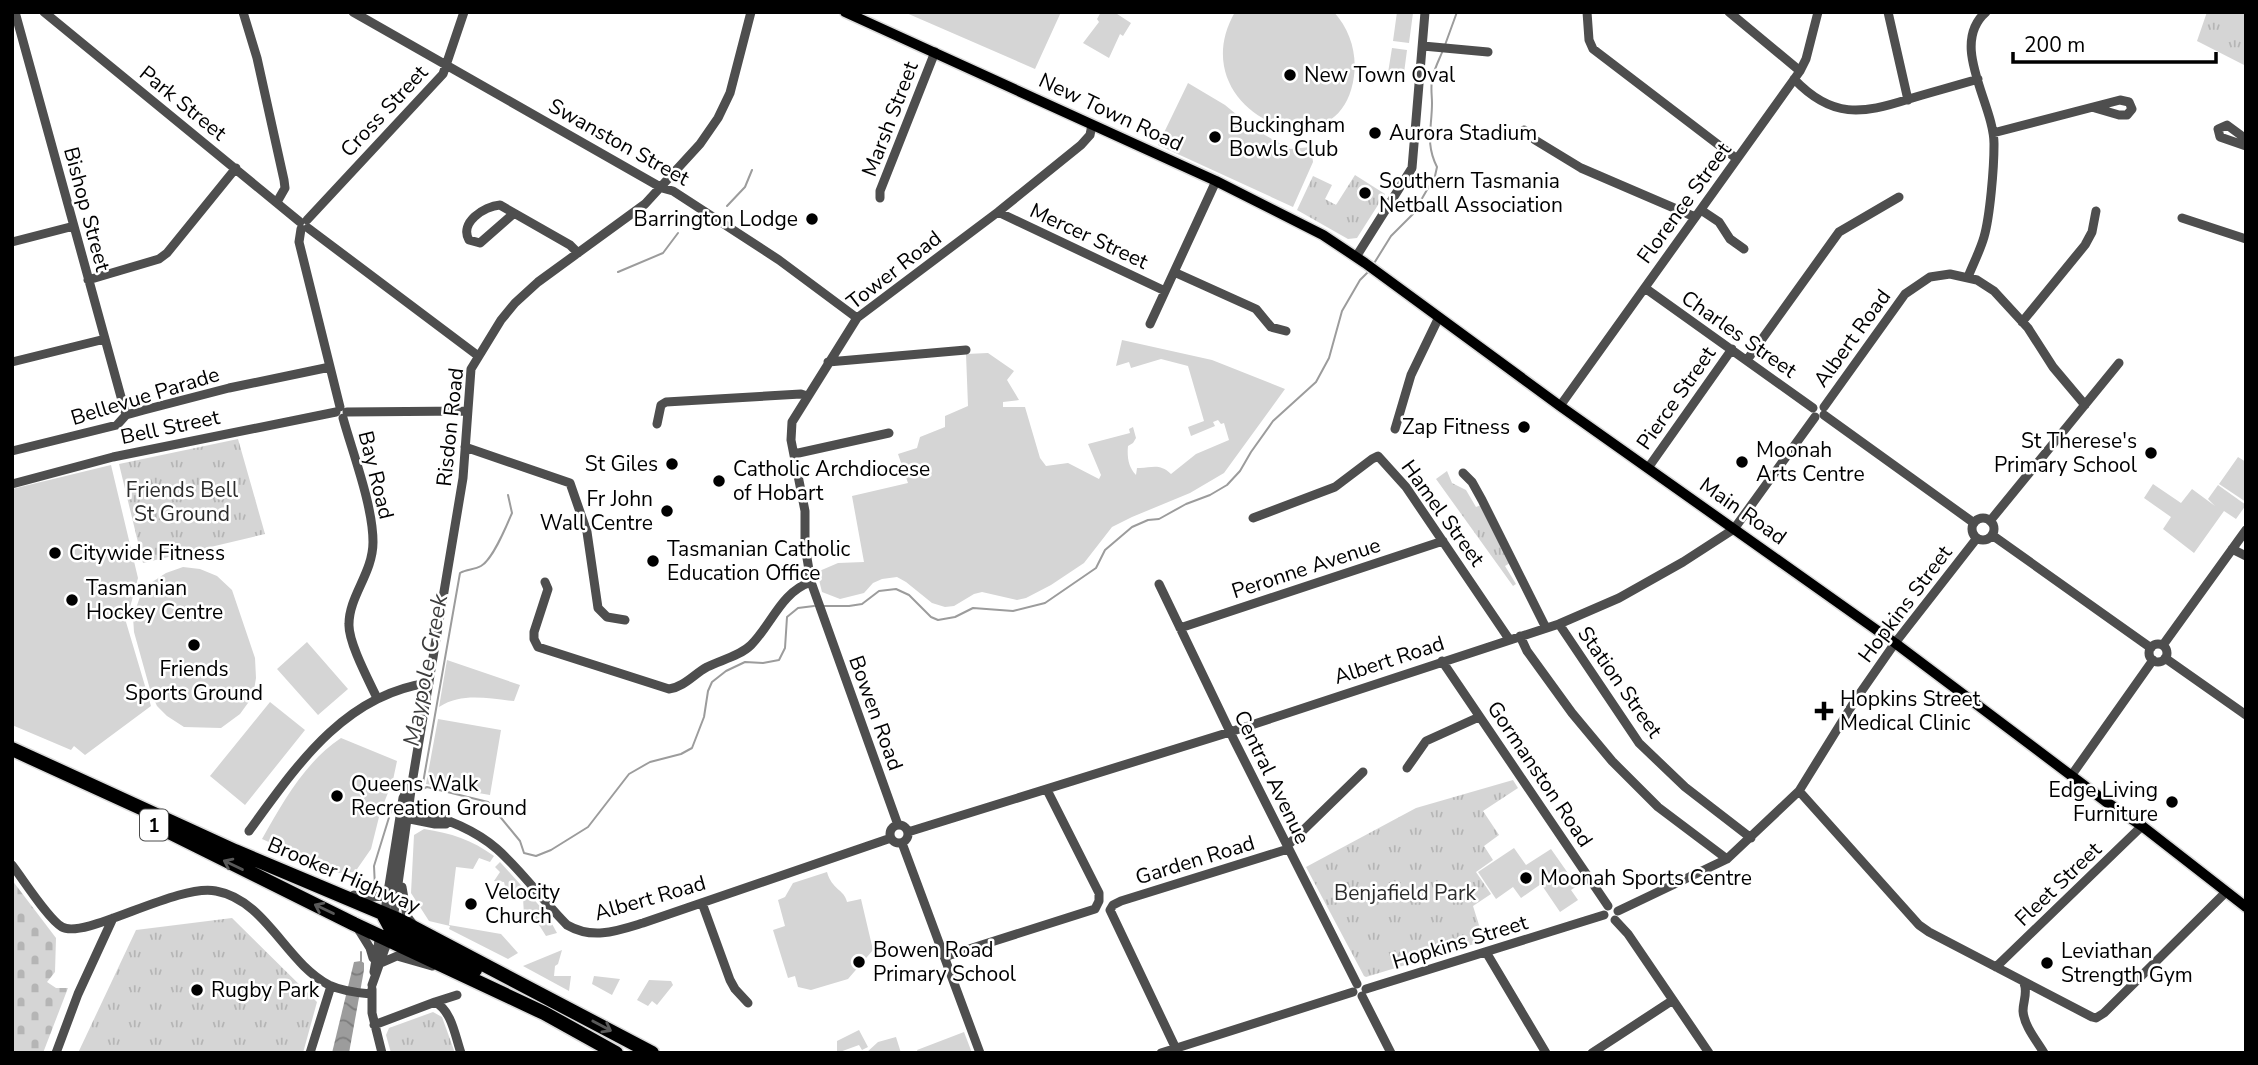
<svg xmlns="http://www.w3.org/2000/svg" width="2258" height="1065" viewBox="0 0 2258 1065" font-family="'Nunito Sans',sans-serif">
	<defs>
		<pattern id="cemetery-stones" width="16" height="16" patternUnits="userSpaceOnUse" patternTransform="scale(1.75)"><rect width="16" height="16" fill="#d5d5d5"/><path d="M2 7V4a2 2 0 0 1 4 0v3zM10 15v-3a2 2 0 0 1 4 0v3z" fill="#b5b5b5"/></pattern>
		<pattern id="park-tufts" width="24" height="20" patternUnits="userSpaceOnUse" patternTransform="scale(1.75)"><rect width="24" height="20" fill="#d5d5d5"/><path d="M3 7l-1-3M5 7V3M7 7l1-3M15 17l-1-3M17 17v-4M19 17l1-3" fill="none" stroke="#b5b5b5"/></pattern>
		<pattern id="water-waves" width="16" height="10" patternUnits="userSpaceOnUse" patternTransform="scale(1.75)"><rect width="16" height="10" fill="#9c9c9c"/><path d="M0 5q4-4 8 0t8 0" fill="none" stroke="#7d7d7d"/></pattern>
	</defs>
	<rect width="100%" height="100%" fill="#fff"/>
	<!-- green -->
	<path fill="#d5d5d5" d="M904,12h157l-26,57z
		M1101,12h13l17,11 -8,13 -3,-2 -11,24 -26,-15 16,-21 -2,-3z
		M1235,12h99c16,18 23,41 20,64 -14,106 -176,35 -119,-64z
		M1397,12l16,1 -4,30 -16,-2z
		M1392,48l15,2 -4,31 -16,-2z
		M1188,83l37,22 29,24 36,20 21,-2 2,15 -20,45 -135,-62z
		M1122,340l90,20 73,29 -61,84 -34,20 -58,24 -20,10 -28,36 -33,22 -25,13 -9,2 -35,-8 -8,2 -20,12 -9,1 -13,-4 -26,-21 -9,-5 -15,2 -9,4 -9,10 -24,6 -18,-7 -5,-20 21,-9 26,-1 -12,-66 56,-13 -10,-29 19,-6 3,-11 25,-10v-11l23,-10 -2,-52 22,-1 26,18 -7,9 12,20 -16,2v5h22l15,51 6,8 22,-3 31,16 2,-4 -13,-31 42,-11 -1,-4 4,-2 3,11 -3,5 -5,3c-1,10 0,21 8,29l1,-7c14,1 21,-6 34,6l25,-20 33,-14 -5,-17 -3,1 -3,-4 -5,2 2,4 -24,10 -3,-9 16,-6 -16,-55 -27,-7 -30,9 -2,-6 -13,4z
		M2238,457l8,5v40l-27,-18z
		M111,465l27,113 -12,44 25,84 -66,49 -11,-9 -3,4 -59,-25v-236z
		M2153,484l28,19 11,-14 23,17 -7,-7 10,-14 28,20 -10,14 -12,-8 -30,42 -31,-24 8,-12 -27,-19z
		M183,567l17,2 17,7 15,14 23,68 1,20 -3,18 -13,18 -19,14 -37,-1 -17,-11 -10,-10 -6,-13 -17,-61 -1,-15 10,-29 23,-15z
		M307,642l41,47 -30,26 -41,-46z
		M447,660l73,25 -6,16c-26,-2 -51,-9 -75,6z
		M270,702l35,28 -60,75 -35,-29z
		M438,719l63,11 -11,65 -64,-11z
		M341,738l56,23 -4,19 -13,33 -9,36 -16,23 -16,1 -77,-34c21,-37 43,-77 79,-101z
		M424,829c27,4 48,11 70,27l-4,6 -11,-4 -6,11 -17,-2 -7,58 52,9 17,19 -10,6 -59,-30 1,-3 -21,-5 -18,-28 3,-58z
		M1514,848l12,17 25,-16 26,37 -6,4 7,10 -18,12 -19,-28 -20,14 -8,-11 -17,12 -18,-27z
		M500,862l46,51 11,20 -11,3 -12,-19 -10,-2 -1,-17 -23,-3 -1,-3 6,-6 -1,-4 -10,-1 6,-9 -5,-5z
		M827,872c5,18 17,17 20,30l14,-3 12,51 -25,29 -37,11 -13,-3 -3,-11 -7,2 -15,-48 12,-4 -7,-26 7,-3 8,-14z
		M562,950l-4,14 -3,2 -1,10h17l-2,15 -46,-25z
		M594,976l26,3 -8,16 -20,-11z
		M649,980l22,1 2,4 -16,20 -5,-4 -4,5 -11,-6z
		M859,1030l9,17 -6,3 -3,-5 -22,8v-12z
		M964,1032l8,21h-54l-1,-3z
		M896,1037l5,16h-35l12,-11z"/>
	<!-- cemetery -->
	<path fill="url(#cemetery-stones)" d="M12,880l44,58 -1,34 -8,10 9,6h12l-25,65h-31z"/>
	<!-- park -->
	<path fill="url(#park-tufts)" d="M2207,12h39v54l-49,-25z
		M1355,175l30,19 -28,44 -9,1 -51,-29 16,-34 19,9 -7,14 11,6z
		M238,439l27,95 -122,29 -24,-99z
		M1447,471l5,12 14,7 10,17 5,-2 29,58 -5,3 11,18 -3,2 -77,-107z
		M1513,780l5,8 -35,23 16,24 -15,11 9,14 -17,12 15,22 -18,12 11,35 -118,36 -2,-1 -58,-109 110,-59z
		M232,918l85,84 -14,51h-225l58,-123z
		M433,1012l9,5 13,36h-64l-5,-18 3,-7z"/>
	<!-- water -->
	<path fill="url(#water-waves)" d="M361,961l3,2v7l-15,83h-17l22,-91z"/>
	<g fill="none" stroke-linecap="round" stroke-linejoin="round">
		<!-- stream -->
		<path stroke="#9c9c9c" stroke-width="2" d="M1445,45l12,-33
			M727,206l18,-19 7,-17
			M1373,265l18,-29 22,-22 22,-38 2,-9c-12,-24 -5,-39 -5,-64 0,-9 -2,-18 1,-27 2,-9 7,-18 10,-26
			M618,272l45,-19 15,-20
			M823,606h26l13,-2 17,-13 17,-2 13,6 22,22 7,3 17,-3 18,-9 40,3 32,-8 51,-35 9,-18 27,-23 16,-7 11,-1 27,-15 24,-9 17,-10 13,-14 11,-19 22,-31 43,-39 13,-24 13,-47 18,-31 8,-8
			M419,790l4,-7 37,-210c7,-4 14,-3 21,-7 12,-7 25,-39 31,-53l-4,-18
			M418,791l9,-4 61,15 32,39 4,12 12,3 15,-6 37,-23 41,-53 21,-12 31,-8 11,-6 12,-31 4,-26 4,-9 14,-11 19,-9 18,1 16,-3 6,-12 2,-31 11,-9 16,-2
			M375,887l-1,-21 17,-55
			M361,961v-9"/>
		<defs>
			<path id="major" d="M845,12l371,169 107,54 42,28 195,143 335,237 210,158 37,25 104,81"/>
			<path id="highway" d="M12,749l223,102 164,69 253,133
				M153,824l201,100 190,89 72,40
				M384,916l7,13 84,41"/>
		</defs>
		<!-- major casing -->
		<use href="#major" stroke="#dbdbdb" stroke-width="13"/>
		<!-- highway casing -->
		<use href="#highway" stroke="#dbdbdb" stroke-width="17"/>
		<!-- minor -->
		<path stroke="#4e4e4e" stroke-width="9" d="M15,12l111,403
			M44,12l256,210
			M243,12l14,46 27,122 1,8 -8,14
			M353,12l309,176 11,3 106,69 78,58
			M1587,12l2,28 4,9 144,110
			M1729,12l71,59
			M1888,12l20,88
			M1423,46l65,6
			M1794,79c38,40 68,35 115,20 23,-7 46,-13 69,-20
			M1524,130l11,10 46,28 114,49
			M1993,133l127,-33 9,2 3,7 -5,6h-8l-24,-7
			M2246,139l-19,-14 -9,4 2,8 26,9
			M880,198v-7l55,-139
			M1701,210l18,12 11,17 14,10
			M998,212l167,79
			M513,214l-33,29 -11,-3c-10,-17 15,-34 31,-35l70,40 8,8
			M2182,218l64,21
			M307,220l136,-146 21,-62
			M308,228l169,127
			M301,229l-2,13 41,165
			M12,242l62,-16
			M1356,257l56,-89 13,-156
			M1174,272l82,37 15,18 15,4
			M1968,277c5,-13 12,-26 16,-40 6,-21 10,-69 10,-92 1,-40 -46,-100 -8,-133
			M88,280l71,-21 8,-6 69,-85
			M1645,288l168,120
			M2022,322l63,-77 7,-13 4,-21
			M1150,324l66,-143
			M1747,360l92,-128 60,-35
			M12,362l93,-23
			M828,362l138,-12
			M1560,406l240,-335 6,-12 12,-47
			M1824,407l81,-113 25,-17 20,-3 27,6 17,11 34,37 25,39 32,38
			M347,412l119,-1
			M1824,415l150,108
			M343,418c10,36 30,88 30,124 0,31 -24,54 -24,82 -1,18 20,57 28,74
			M657,424l4,-19 5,-3 135,-8 6,2
			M1395,429l16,-54 28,-58
			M465,447l105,36 17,49 11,76 9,9 18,3
			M12,451l105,-26 9,-10 18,-5 85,-22 101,-21
			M794,454l95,-21
			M1648,468l84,-119
			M1463,473l9,9 10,18 64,128
			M12,484l101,-27 223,-45
			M1253,518l82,-31 37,-28 6,-3 28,31 103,152
			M1972 529a11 11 0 1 1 22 0a11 11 0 1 1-22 0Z
			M1990,521l129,-158
			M1992,535l159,113
			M2232,549l14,7
			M545,582l3,7 -14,43v7l4,8 131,42c15,-2 25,-15 38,-22 14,-7 33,-11 44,-22 21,-21 30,-53 60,-63
			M1159,584l75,156 123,244
			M1559,624l80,119 46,44 66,51
			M1180,628l263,-87
			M1520,636l7,15 45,62 40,48 46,46 69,52
			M2149 653a9 9 0 1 1 18 0a9 9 0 1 1-18 0Z
			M2163,645l83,-115
			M2165,658l81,57
			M1442,661l166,245
			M1407,768l19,-27 53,-24
			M2071,776l82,-116
			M1799,791l120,134 10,7 163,85 4,1 8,-5 122,-121
			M401,813l8,-4c30,7 65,20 88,40 26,23 46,52 70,76 26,15 50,6 76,-2l248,-85
			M405,818l30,6h11
			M890 834a9 9 0 1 1 18 0a9 9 0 1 1-18 0Z
			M898,825l-87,-243 -6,-36v-35l-14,-71 1,-18 65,-104 141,-106 83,-67 9,-10 2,-10
			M249,831c46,-63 95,-137 180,-148
			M908,832l322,-100 329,-108 60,-26 64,-36 51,-33 81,-112
			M902,843l78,210
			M1287,846l76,-74
			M12,865c11,14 36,54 50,62 23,13 115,-44 154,-36 50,9 70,72 113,94 13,6 29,8 42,9
			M402,887l5,29 7,10
			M354,895l11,3 22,-3
			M702,903l28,77 5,9 13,14
			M1618,911l109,-52 72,-68 57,-92 39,-56 82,-105
			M384,917l19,-119 6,-11
			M393,920l19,-137 51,-305 8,-109 30,-49 14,-17 23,-21 107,-78 55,-60 18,-26 12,-25 21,-81
			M1615,920l13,14 81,119
			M357,927l13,21 3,10
			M1486,952l60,101
			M944,957l151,-48 4,-8v-8l-52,-103
			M381,963l16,-7 35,10
			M1996,967l146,-141
			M374,972l6,-38
			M2024,983c4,10 -1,18 -1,28 1,15 14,30 21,42
			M372,985l17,-48
			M372,989v24l10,40
			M1366,989l238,-74
			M1362,996l29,57
			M435,1002l22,-7
			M374,1025l61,-23c17,9 20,34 26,51
			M56,1053l22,-59 35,-76
			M310,1053l21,-67
			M1161,1053l192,-61
			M1178,1053l-68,-143 3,-5 8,-4 167,-52
			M1592,1053l81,-53"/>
		<!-- major -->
		<use href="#major" stroke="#000" stroke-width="10"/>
		<!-- highway -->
		<use href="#highway" stroke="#000" stroke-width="14"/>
	</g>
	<!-- one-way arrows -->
	<defs><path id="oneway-shaft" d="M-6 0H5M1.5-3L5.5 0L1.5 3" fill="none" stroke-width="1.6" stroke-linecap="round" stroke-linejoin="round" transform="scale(1.75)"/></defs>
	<g stroke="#595959">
		<use href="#oneway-shaft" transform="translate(233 865) rotate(-154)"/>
		<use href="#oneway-shaft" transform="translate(324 909) rotate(-154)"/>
		<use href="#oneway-shaft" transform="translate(602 1026) rotate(28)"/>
	</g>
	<!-- markers -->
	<g fill="#000" stroke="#fff" stroke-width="2.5">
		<circle cx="1290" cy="75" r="7"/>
		<circle cx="1375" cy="133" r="7"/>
		<circle cx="1215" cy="137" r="7"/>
		<circle cx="1365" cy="193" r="7"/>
		<circle cx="812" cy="219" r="7"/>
		<circle cx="1524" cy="427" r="7"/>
		<circle cx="2151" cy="453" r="7"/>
		<circle cx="1742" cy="462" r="7"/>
		<circle cx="672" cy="464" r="7"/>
		<circle cx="719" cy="481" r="7"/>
		<circle cx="667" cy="511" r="7"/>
		<circle cx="55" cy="553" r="7"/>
		<circle cx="653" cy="561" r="7"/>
		<circle cx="72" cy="600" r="7"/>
		<circle cx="194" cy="645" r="7"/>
		<path d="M1820.5 700.5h7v7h7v7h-7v7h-7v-7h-7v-7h7z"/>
		<circle cx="337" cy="796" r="7"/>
		<circle cx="2172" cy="802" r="7"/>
		<circle cx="1526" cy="878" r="7"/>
		<circle cx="471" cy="904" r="7"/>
		<circle cx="859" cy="962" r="7"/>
		<circle cx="2047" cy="963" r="7"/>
		<circle cx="197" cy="990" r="7"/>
	</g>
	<g text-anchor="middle" stroke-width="5" stroke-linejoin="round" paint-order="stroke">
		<!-- shield labels -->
		<rect fill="#fff" stroke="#4c4c4c" stroke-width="2" x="140" y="809.5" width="28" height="31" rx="5"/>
		<g font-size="19" font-weight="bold" fill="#000">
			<text x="154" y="832">1</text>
		</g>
		<!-- poi labels -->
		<g font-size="21" fill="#000" stroke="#fff" text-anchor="start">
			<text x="1304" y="82">New Town Oval</text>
			<text x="1229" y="132">Buckingham<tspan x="1229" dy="24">Bowls Club</tspan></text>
			<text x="1389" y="140">Aurora Stadium</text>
			<text x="1379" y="188">Southern Tasmania<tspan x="1379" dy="24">Netball Association</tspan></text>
			<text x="798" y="226" text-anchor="end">Barrington Lodge</text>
			<text x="1510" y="434" text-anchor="end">Zap Fitness</text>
			<text x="2137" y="448" text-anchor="end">St Therese's<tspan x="2137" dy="24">Primary School</tspan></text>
			<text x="1756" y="457">Moonah<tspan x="1756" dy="24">Arts Centre</tspan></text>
			<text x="658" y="471" text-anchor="end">St Giles</text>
			<text x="733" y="476">Catholic Archdiocese<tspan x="733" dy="24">of Hobart</tspan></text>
			<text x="653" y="506" text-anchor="end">Fr John<tspan x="653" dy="24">Wall Centre</tspan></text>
			<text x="667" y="556">Tasmanian Catholic<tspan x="667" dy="24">Education Office</tspan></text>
			<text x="69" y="560">Citywide Fitness</text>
			<text x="86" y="595">Tasmanian<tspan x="86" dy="24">Hockey Centre</tspan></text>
			<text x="194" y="676" text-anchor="middle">Friends<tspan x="194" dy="24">Sports Ground</tspan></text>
			<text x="1840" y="706">Hopkins Street<tspan x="1840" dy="24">Medical Clinic</tspan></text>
			<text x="351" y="791">Queens Walk<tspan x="351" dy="24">Recreation Ground</tspan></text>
			<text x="2158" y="797" text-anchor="end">Edge Living<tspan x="2158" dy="24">Furniture</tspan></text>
			<text x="1540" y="885">Moonah Sports Centre</text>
			<text x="485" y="899">Velocity<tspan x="485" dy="24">Church</tspan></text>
			<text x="873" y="957">Bowen Road<tspan x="873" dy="24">Primary School</tspan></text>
			<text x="2061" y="958">Leviathan<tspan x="2061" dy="24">Strength Gym</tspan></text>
			<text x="211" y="997">Rugby Park</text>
		</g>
		<!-- street labels -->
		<g font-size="21" fill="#000" stroke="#fff">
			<text transform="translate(183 103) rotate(39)" y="7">Park Street</text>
			<text transform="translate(384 111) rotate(-47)" y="7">Cross Street</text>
			<text transform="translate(1111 112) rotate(25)" y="7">New Town Road</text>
			<text transform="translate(890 119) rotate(-69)" y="7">Marsh Street</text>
			<text transform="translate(619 142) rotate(29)" y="7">Swanston Street</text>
			<text transform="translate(1684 203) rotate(-54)" y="7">Florence Street</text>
			<text transform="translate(87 209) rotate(75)" y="7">Bishop Street</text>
			<text transform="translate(1089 236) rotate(25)" y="7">Mercer Street</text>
			<text transform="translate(894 270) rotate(-38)" y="7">Tower Road</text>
			<text transform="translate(1739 334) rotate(35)" y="7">Charles Street</text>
			<text transform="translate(1852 338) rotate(-54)" y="7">Albert Road</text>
			<text transform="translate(145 396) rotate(-17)" y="7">Bellevue Parade</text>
			<text transform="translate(1676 398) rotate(-55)" y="7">Pierce Street</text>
			<text transform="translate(170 427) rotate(-12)" y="7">Bell Street</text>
			<text transform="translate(450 427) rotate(-84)" y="7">Risdon Road</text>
			<text transform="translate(376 475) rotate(76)" y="7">Bay Road</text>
			<text transform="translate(1743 511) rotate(35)" y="7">Main Road</text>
			<text transform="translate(1443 513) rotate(54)" y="7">Hamel Street</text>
			<text transform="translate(1306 568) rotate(-18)" y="7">Peronne Avenue</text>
			<text transform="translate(1905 604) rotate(-53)" y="7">Hopkins Street</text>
			<text transform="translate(1389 660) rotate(-18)" y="7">Albert Road</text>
			<text transform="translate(1620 682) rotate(55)" y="7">Station Street</text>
			<text transform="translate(876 713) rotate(70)" y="7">Bowen Road</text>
			<text transform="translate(1540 774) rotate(56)" y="7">Gormanston Road</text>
			<text transform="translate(1272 777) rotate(64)" y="7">Central Avenue</text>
			<text transform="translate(1195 860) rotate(-17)" y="7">Garden Road</text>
			<text transform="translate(344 875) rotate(23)" y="7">Brooker Highway</text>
			<text transform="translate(2058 884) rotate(-44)" y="7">Fleet Street</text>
			<text transform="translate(650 898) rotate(-16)" y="7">Albert Road</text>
			<text transform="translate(1460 942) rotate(-17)" y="7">Hopkins Street</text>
		</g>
		<!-- park labels -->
		<g font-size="21" fill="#2c2c2c" stroke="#fff">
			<text x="182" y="497">Friends Bell<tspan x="182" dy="24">St Ground</tspan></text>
			<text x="1405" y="900">Benjafield Park</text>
		</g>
		<!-- water labels -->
		<g font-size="23" font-style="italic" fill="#3d3d3d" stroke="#fff">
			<text transform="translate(425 670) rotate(-79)" y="8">Maypole Creek</text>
		</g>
	</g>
	<!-- border -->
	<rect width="2258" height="1065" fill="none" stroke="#000000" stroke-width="28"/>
	<!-- scale -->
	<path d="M2013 52v10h203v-10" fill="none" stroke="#000000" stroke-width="3.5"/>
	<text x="2024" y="52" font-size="21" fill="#000000" stroke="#ffffff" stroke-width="5" paint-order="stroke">200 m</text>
</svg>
